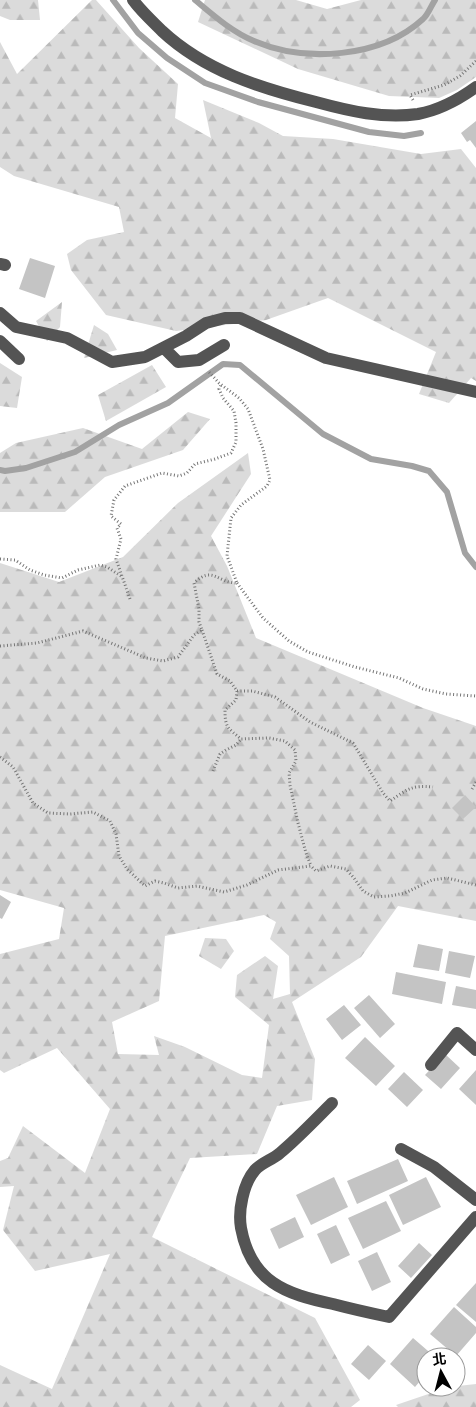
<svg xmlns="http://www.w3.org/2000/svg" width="476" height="1407" viewBox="0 0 476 1407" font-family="'Nunito Sans','Noto Sans TC',sans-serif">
	<defs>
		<pattern id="forest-firs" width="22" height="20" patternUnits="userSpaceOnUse" patternTransform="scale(1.25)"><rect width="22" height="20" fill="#dbdbdb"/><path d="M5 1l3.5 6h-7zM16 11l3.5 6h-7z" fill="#bababa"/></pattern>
	</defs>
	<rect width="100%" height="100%" fill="#fff"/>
	<!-- forest -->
	<path fill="url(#forest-firs)" fill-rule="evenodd" d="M0,0h38l2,20h-30l-10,-4z
		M92,0h4l43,48 39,36 -3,34 36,20 -8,-38 56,23 24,13 50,3 88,15 40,-5 15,19v213l-5,-3 -22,25 -30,-9 17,-42 -108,-54 -62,22 -90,11 -70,-16 -35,-45 -4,-16 20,-14 37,-8 -5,-25 -105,-31 -14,-9v-125l17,32z
		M205,0h91l31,9 34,-9h115v77l-19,13 -18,8 -50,-2 -91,-27 -100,-47z
		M62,302l-2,25 -13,14 -11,-20z
		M94,325l14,9 9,16 -33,8z
		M0,363l22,14 -5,31 -17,-2z
		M152,365l14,22 -60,34 -8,-26z
		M188,412l22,7 -27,31 -78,27 -40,35h-65v-59l16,-10 67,-15 59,21z
		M248,453l3,21 -40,62 16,30 29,72 167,70 53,18v195l-78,-15 -37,51 -69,45 23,57 -3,41 -35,6 -20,48 -67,4 -38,79 163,81 45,82 -9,7h-351v-42l52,24 58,-135 -75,17 -32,-41 11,-44 -14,1v-26l8,-3 15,-32 62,47 25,-64 -53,-61 -53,25 -4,-3v-116l59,-15 5,-31 -64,-18v-327l59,19 64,-25 55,-54zM264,915l12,7 -6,17 19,17 1,38 -17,5 5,-33 -13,-10 -28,19 -2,22 34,28 -7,53 -20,-3 -57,-28 -31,-11 5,19 -41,-1 -6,-32 47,-21 6,-65z
		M205,938l21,1 8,12 -13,18 -22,-13z
		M476,1384v23h-78l-2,-2 53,-18z"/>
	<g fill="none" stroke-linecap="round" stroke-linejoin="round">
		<!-- stream -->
		<path stroke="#a2a2a2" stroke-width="6" d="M113,0l25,33 29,25 38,25 53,19 111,30 35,4 17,-3
			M195,0c18,15 37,32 59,41 51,22 127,17 169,-22 5,-4 8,-13 12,-19
			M0,470l5,1 21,-3 49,-16 44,-27 49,-22 55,-39 17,1 83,69 48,25 41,7 17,5 18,21 18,61 11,14"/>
	</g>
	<!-- building -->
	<path fill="#c4c4c4" d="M476,121v27l-6,-8 -3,2 -6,-9z
		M30,258l25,8 -10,32 -26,-9z
		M465,795l11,12 -13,12 -11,-11z
		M0,895l11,7 -9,17 -2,-1z
		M418,944l25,5 -4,22 -26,-4z
		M449,951l26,5 -5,22 -25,-5z
		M396,972l50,10 -4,22 -50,-10z
		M456,986l20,4v19l-24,-4z
		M369,995l26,29 -15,14 -26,-30z
		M344,1005l17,20 -19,15 -16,-21z
		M365,1037l30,29 -19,20 -31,-28z
		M445,1054l15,14 -19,21 -16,-14z
		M476,1070v35l-17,-16z
		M404,1072l19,18 -16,17 -19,-18z
		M398,1159l10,22 -51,23 -10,-23z
		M334,1177l14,30 -37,18 -15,-30z
		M426,1177l15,30 -38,18 -14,-30z
		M386,1201l15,30 -38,18 -15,-31z
		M295,1217l9,20 -25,12 -9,-20z
		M336,1225l14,30 -19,9 -14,-30z
		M419,1243l13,12 -21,23 -13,-12z
		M377,1252l14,30 -19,9 -14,-30z
		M476,1283v39l-20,-17z
		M454,1307l22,20v6l-20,23 -26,-22z
		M413,1338l22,19h-9v17l-11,13 -25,-23z
		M368,1345l18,16 -17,19 -18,-16z"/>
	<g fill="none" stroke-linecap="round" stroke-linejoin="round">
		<!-- path -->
		<path stroke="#767676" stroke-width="3" stroke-dasharray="1 2.5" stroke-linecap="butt" d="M413,100l-3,-5 34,-10 16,-9 16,-15
			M0,559l15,1 15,10 14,5 18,3 16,-8 22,-5 7,2 14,9
			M237,583l26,35 26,23 19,11 47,15 44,11 24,11 23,5 30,2
			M130,599l-14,-40 5,-20 -4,-11 4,-4 -10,-8 3,-16 11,-14 37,-13 17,3 8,-3 8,-9 20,-5 16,-6 5,-11v-19l-2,-12 -11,-13 -4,-9 2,-4
			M202,630l15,44 13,7 7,10 -1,9 -11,10c0,18 3,18 16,29l28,-1 16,3 10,9 1,11 -7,12 1,12 8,38 8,30 5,13
			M0,646l37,-3 46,-12 63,27 17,3 15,-4 16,-22 8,-5 -3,-8v-13l-5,-26c19,-18 23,0 43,0l-10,-27 4,-38 10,-13 26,-19 3,-6 -7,-31 -15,-40 -9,-11 -20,-15 -10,-11
			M237,691h15l23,6 35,25 43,21 30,50 7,8c18,-12 21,-16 43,-14
			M0,757l13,10 20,36 15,10 22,1 23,-2 17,9 6,13 3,22 8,13 18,17 10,-5 9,2 14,5 19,-2 27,6 23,-7 31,-15 33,-4 5,5 14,-5 16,3 8,9 9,13 11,6 16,-1 15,-3 27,-13 15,-2 29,7
			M213,771l7,-17 6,-4 10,-5 5,-6
			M472,789l4,-7"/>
		<!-- minor -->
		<path stroke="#545454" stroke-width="12" d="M133,0c8,11 19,21 29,31 43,40 98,57 154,71 33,9 67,17 102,12 22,-4 40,-14 58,-27
			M0,264l5,1
			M0,313l16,14 51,11 45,24 33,-5 41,-21 20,-13 19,-5h15l86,40 150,34
			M0,341l19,18
			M164,348l14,14 21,-2 25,-15
			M431,1065l26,-32 19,17
			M332,1103c-17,17 -34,35 -52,50 -8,7 -19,10 -25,17 -12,14 -17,41 -14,58 10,54 44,66 92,76 19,5 37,9 56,13l87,-100
			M401,1149l33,18 42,33"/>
	</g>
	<!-- north arrow -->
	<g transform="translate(441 1372) rotate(353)"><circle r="24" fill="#ffffff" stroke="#999999"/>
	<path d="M0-4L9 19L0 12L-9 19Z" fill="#000000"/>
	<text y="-8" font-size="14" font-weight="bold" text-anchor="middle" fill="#000000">北</text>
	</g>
</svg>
